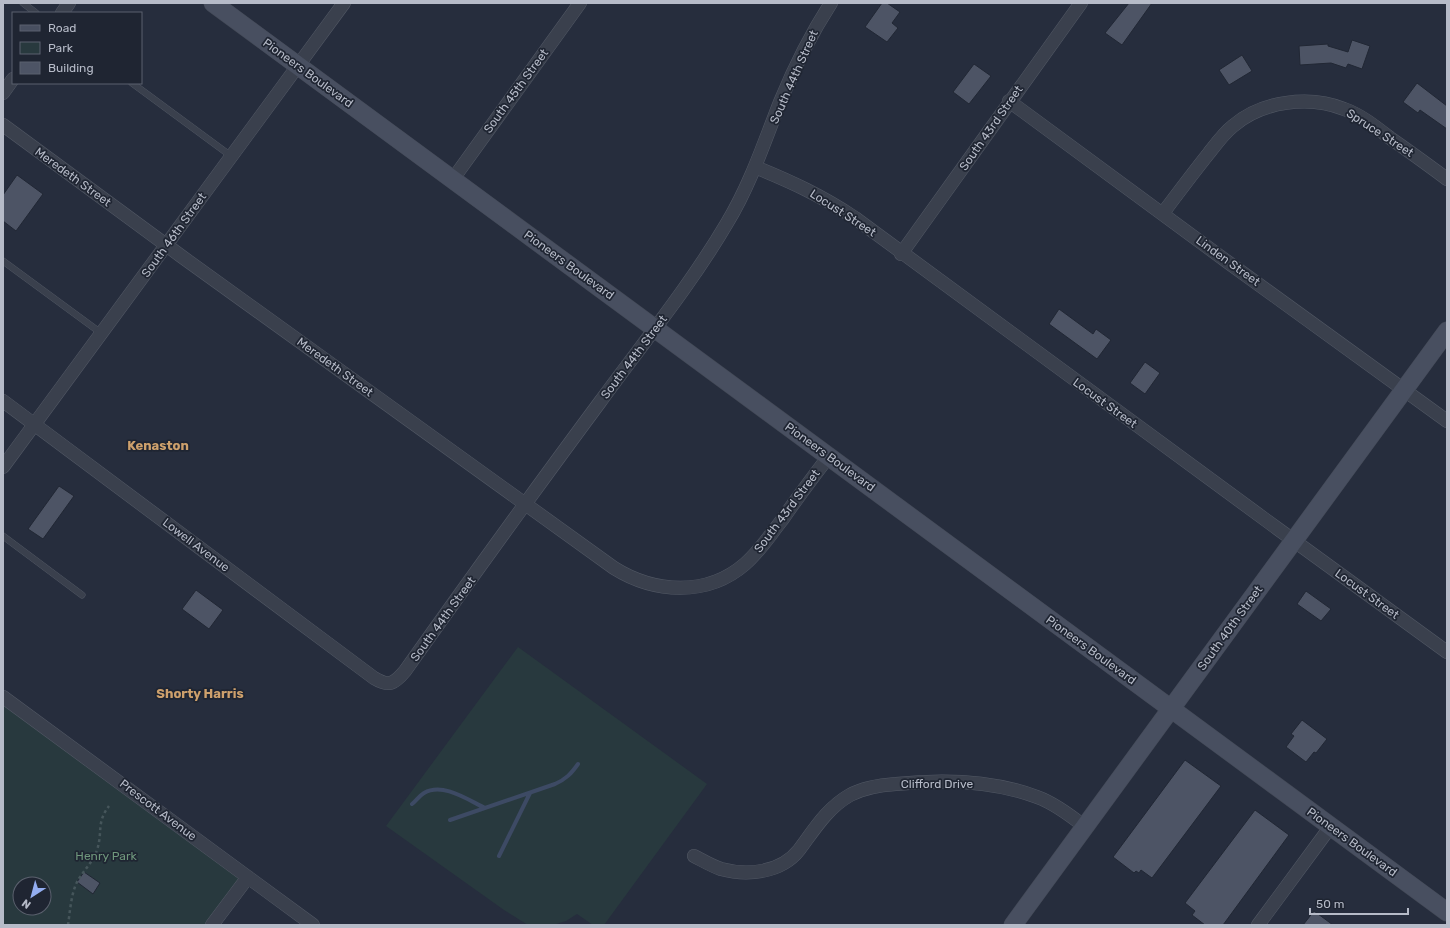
<svg xmlns="http://www.w3.org/2000/svg" width="1450" height="928" viewBox="0 0 1450 928" font-family="Rubik,sans-serif">
	<rect width="100%" height="100%" fill="#262d3d"/>
	<!-- park -->
	<path fill="#28393e" fill-rule="evenodd" d="M518,647l189,137 -103,141h-11l-16,-11 -11,7 -13,4h-25l-24,-15 -118,-84z
		M8,701l240,176 -36,48h-209v-217zM20,884h24v24h-24z"/>
	<g fill="none" stroke-linecap="round" stroke-linejoin="round">
		<!-- stream -->
		<path stroke="#3d4a64" stroke-width="4" d="M412,804c4,-3 7,-8 12,-11 19,-11 44,7 61,15
			M450,820l105,-36c11,-5 16,-10 23,-20
			M499,856l31,-63"/>
	</g>
	<!-- building -->
	<path fill="#4d5465" stroke="#212734" d="M882,3h5l13,9 -8,11 6,5 -11,14 -22,-15z
		M1129,3h23l-30,42 -17,-12z
		M1352,40l18,6 -8,23 -14,-5 -2,4 -15,-5 -31,2 -1,-19 29,-2v2l20,6z
		M1242,55l10,16 -23,14 -10,-15z
		M974,64l17,12 -22,28 -16,-12z
		M1417,83l30,23v23l-27,-19 -2,3 -15,-11z
		M17,175l26,19 -27,37 -13,-10v-26z
		M1059,309l34,25 3,-5 15,11 -14,19 -48,-35z
		M1145,362l15,11 -15,21 -15,-11z
		M59,486l15,10 -31,43 -15,-10z
		M196,590l27,20 -14,19 -27,-20z
		M1306,591l25,18 -10,12 -24,-17z
		M1302,720l25,19 -11,14 -2,-1 -8,10 -20,-15 8,-11 -3,-2z
		M1185,760l36,26 -69,92 -11,-8 -2,3 -3,-2 -2,2 -21,-16z
		M1255,810l34,25 -66,90h-18l-13,-10 3,-4 -10,-8z
		M84,872l16,11 -7,11 -16,-12z
		M1314,911l19,14h-30z"/>
	<g fill="none" stroke-linecap="round" stroke-linejoin="round">
		<defs>
			<path id="service" d="M23,3l13,10
				M132,83l99,73
				M3,261l98,72
				M3,536l79,59"/>
			<path id="minor" d="M62,13l7,-10
				M3,93l10,-14
				M1009,101l220,162 218,158
				M3,125l178,131 433,312c40,25 93,29 131,-4 15,-13 25,-29 37,-44 15,-22 31,-43 47,-64
				M755,167c37,15 67,29 100,51l423,311 169,123
				M453,179l127,-176
				M1163,213c15,-20 30,-40 46,-60 7,-9 15,-20 24,-27 29,-25 76,-31 111,-17 17,6 32,18 46,29 19,13 38,27 57,41
				M901,254l180,-251
				M3,401l371,277c15,9 20,6 31,-7 64,-90 129,-180 195,-269 43,-59 90,-116 127,-179 23,-38 37,-80 53,-121 14,-34 31,-68 51,-99
				M3,467l341,-464
				M3,697l310,228
				M694,856c8,4 18,10 27,13 26,7 60,4 78,-19 15,-20 28,-42 51,-55 13,-7 31,-10 46,-11 47,-5 96,-4 141,13 17,6 33,18 48,30
				M212,925l36,-48
				M1258,925l73,-99"/>
			<path id="secondary" d="M213,3l1234,909
				M1013,925l434,-594"/>
		</defs>
		<!-- service casing -->
		<use href="#service" stroke="#525865" stroke-width="7"/>
		<!-- minor casing -->
		<use href="#minor" stroke="#525865" stroke-width="14"/>
		<!-- secondary casing -->
		<use href="#secondary" stroke="#434956" stroke-width="19"/>
		<!-- path -->
		<path stroke="#46565b" stroke-width="2.5" stroke-dasharray="3 3" stroke-linecap="butt" d="M68,925c2,-13 3,-31 9,-43 6,-11 16,-20 20,-32 6,-18 -1,-27 12,-44"/>
		<!-- service -->
		<use href="#service" stroke="#3a404d" stroke-width="6"/>
		<!-- minor -->
		<use href="#minor" stroke="#3a404d" stroke-width="13"/>
		<!-- secondary -->
		<use href="#secondary" stroke="#484f60" stroke-width="18"/>
	</g>
	<g text-anchor="middle" stroke-width="3.5" stroke-linejoin="round" paint-order="stroke">
		<!-- street labels -->
		<g font-size="12" fill="#b6bbc8" stroke="#1f2532">
			<text transform="translate(308 73) rotate(36)" y="4">Pioneers Boulevard</text>
			<text transform="translate(794 77) rotate(-66)" y="4">South 44th Street</text>
			<text transform="translate(516 91) rotate(-54)" y="4">South 45th Street</text>
			<text transform="translate(991 128) rotate(-55)" y="4">South 43rd Street</text>
			<text transform="translate(1380 133) rotate(33)" y="4">Spruce Street</text>
			<text transform="translate(73 177) rotate(36)" y="4">Meredeth Street</text>
			<text transform="translate(843 213) rotate(33)" y="4">Locust Street</text>
			<text transform="translate(174 235) rotate(-54)" y="4">South 46th Street</text>
			<text transform="translate(1228 261) rotate(36)" y="4">Linden Street</text>
			<text transform="translate(569 265) rotate(36)" y="4">Pioneers Boulevard</text>
			<text transform="translate(634 357) rotate(-53)" y="4">South 44th Street</text>
			<text transform="translate(335 367) rotate(36)" y="4">Meredeth Street</text>
			<text transform="translate(1105 403) rotate(36)" y="4">Locust Street</text>
			<text transform="translate(830 457) rotate(36)" y="4">Pioneers Boulevard</text>
			<text transform="translate(787 511) rotate(-53)" y="4">South 43rd Street</text>
			<text transform="translate(196 545) rotate(37)" y="4">Lowell Avenue</text>
			<text transform="translate(1367 594) rotate(36)" y="4">Locust Street</text>
			<text transform="translate(443 619) rotate(-54)" y="4">South 44th Street</text>
			<text transform="translate(1230 628) rotate(-54)" y="4">South 40th Street</text>
			<text transform="translate(1091 650) rotate(36)" y="4">Pioneers Boulevard</text>
			<text x="937" y="788">Clifford Drive</text>
			<text transform="translate(158 810) rotate(37)" y="4">Prescott Avenue</text>
			<text transform="translate(1352 842) rotate(36)" y="4">Pioneers Boulevard</text>
		</g>
		<!-- park labels -->
		<g font-size="12" fill="#6f977c" stroke="#1f2532">
			<text x="106" y="860">Henry Park</text>
		</g>
		<!-- neighbourhood labels -->
		<g font-size="13" font-weight="bold" fill="#cda06c" stroke="#1f2532">
			<text x="158" y="450">Kenaston</text>
			<text x="200" y="698">Shorty Harris</text>
		</g>
	</g>
	<!-- border -->
	<rect width="1450" height="928" fill="none" stroke="#b6bbc8" stroke-width="8"/>
	<!-- legend -->
	<rect x="12" y="12" width="130" height="72" fill="#1f2532" stroke="#5b616e"/>
	<rect x="20" y="25" width="20" height="6" fill="#484f60" stroke="#5b616e"/>
	<text x="48" y="32" font-size="12" fill="#b6bbc8">Road</text>
	<rect x="20" y="42" width="20" height="12" fill="#28393e" stroke="#5b616e"/>
	<text x="48" y="52" font-size="12" fill="#b6bbc8">Park</text>
	<rect x="20" y="62" width="20" height="12" fill="#4d5465" stroke="#5b616e"/>
	<text x="48" y="72" font-size="12" fill="#b6bbc8">Building</text>
	<!-- north arrow -->
	<g transform="translate(32 896) rotate(216)"><circle r="19" fill="#1f2532" stroke="#5b616e"/>
	<path d="M0-3L7 15L0 10L-7 15Z" fill="#93adf0"/>
	<text y="-6" font-size="11" font-weight="bold" text-anchor="middle" fill="#b6bbc8">N</text>
	</g>
	<!-- scale -->
	<path d="M1310 908v6h98v-6" fill="none" stroke="#b6bbc8" stroke-width="2"/>
	<text x="1316" y="908" font-size="12" fill="#b6bbc8" stroke="#1f2532" stroke-width="3" paint-order="stroke">50 m</text>
</svg>
